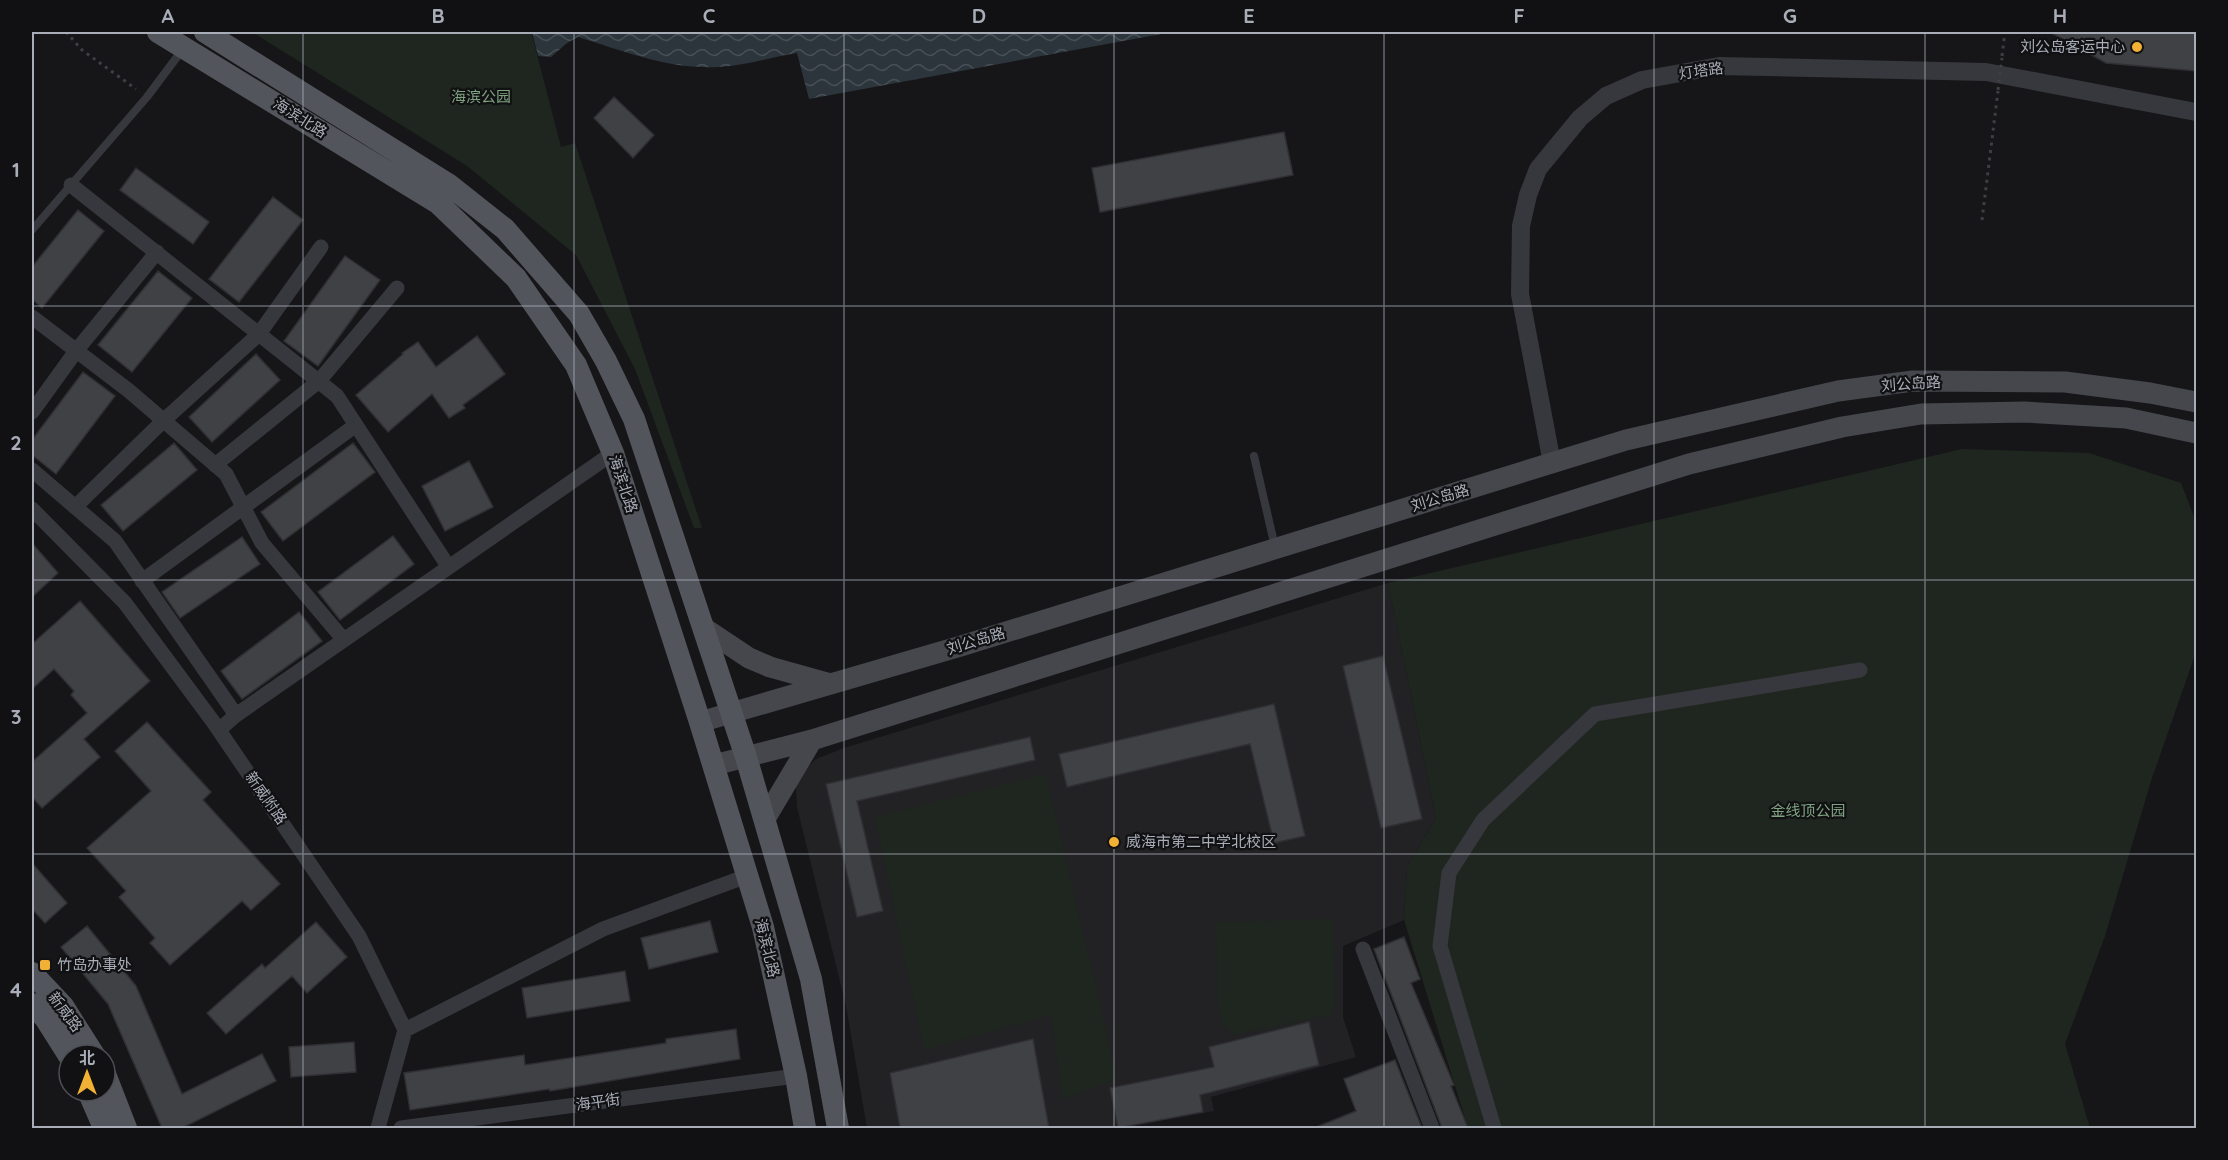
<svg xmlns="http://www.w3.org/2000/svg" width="2228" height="1160" viewBox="0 0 2228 1160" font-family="Quicksand,'Noto Sans SC',sans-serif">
	<defs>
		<pattern id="water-waves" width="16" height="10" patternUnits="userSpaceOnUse" patternTransform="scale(1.5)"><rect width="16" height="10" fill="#2c353c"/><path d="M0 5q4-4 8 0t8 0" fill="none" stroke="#485056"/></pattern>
	</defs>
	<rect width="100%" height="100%" fill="#161618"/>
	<!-- built -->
	<path fill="#222225" d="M1388,583l48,235 -29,49 -3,53 -61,26v71l13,40 -145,40 3,14 -92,17h-255l-21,-122 -49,-199 -1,-22 7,-14 13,-12 28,-11z"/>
	<!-- park -->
	<path fill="#1e261f" d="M252,32h276l4,3 29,112 14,-4 127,385h-8l-59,-159 -59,-114 -109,-89z
		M1962,449l127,4 92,30 15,39v130l-45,129 -46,155 -40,108 25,84h-622l-64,-208 3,-53 29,-49 -48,-235z
		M1046,774l71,305 -54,21 -12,-85 -127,35 -49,-233z
		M1333,919l2,86 -4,10 -98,20 -10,-11 -5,-16 -2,-86z"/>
	<!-- water -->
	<path fill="url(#water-waves)" d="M532,32h640l-363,67 -12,-46c-25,4 -52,13 -78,14 -48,3 -96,-16 -141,-30l-11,6 -16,14 -13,-1z"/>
	<!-- building -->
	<path fill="#404145" stroke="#303034" stroke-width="1.5" d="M2050,32h146v39l-90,-8z
		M614,97l40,38 -21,23 -39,-40z
		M1284,132l9,43 -193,37 -8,-44z
		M136,168l73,54 -16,22 -73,-54z
		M273,197l30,23 -64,82 -30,-23z
		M78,210l26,21 -62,77 -10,-9v-32z
		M345,256l35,24 -62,86 -34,-25z
		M158,271l34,27 -60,74 -34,-27z
		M477,336l28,38 -42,31 2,3 -16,10 -17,-24 -44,38 -32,-37 47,-41 -1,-1 16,-11 18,25z
		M256,354l24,26 -68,62 -23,-25z
		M83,372l32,24 -59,78 -24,-19v-15z
		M174,443l23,27 -74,61 -22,-26z
		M353,443l22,29 -92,69 -22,-29z
		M469,461l24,46 -48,24 -23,-45z
		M393,536l21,28 -74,56 -22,-28z
		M242,537l18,27 -80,54 -18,-26z
		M32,543l26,30 -26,24z
		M80,601l70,80 -66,58 16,18 -58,51 -10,-11v-35l55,-49 -16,-18 3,-4 -20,-22 -22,20v-45z
		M299,612l23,29 -80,58 -21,-28z
		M1383,656l39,163 -41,9 -38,-162z
		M1274,704l31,132 -31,7 -24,-99 -183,43 -8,-33z
		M147,722l64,70 -8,8 77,84 -29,26 -9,-9 -72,64 -20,-22 5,-5 -36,-41 7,-6 -39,-43 64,-57 -36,-40z
		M1030,737l5,23 -178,41 26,110 -26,6 -31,-133z
		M32,863l35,40 -22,20 -13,-14z
		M710,921l8,31 -69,17 -8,-31z
		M316,922l31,35 -40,36 -15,-17 -66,58 -19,-21 55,-49 3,4z
		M87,926l49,60 46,108 80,-40 14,27 -94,47h-20l-54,-124 -47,-57z
		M1404,937l16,42 -9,4 43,102 -3,1 17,42h-26l-68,-179z
		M625,971l5,30 -103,17 -5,-30z
		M1309,1022l10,43 -119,30 3,17 -85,16 -8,-40 104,-21 -5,-20z
		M736,1029l4,30 -190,32 -1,-2 -139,21 -6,-37 120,-18 1,10 141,-22v-4z
		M1033,1039l16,89h-149l-10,-55z
		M354,1042l2,30 -65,5 -2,-30z
		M1395,1060l27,68h-108l42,-17 -12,-32z"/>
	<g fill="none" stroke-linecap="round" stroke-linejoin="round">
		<!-- path -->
		<path stroke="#3d3f44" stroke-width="3" stroke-dasharray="3 4.5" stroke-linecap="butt" d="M66,32l16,18 54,39
			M2002,56l3,-24
			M1982,220l16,-129"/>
		<!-- service -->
		<path stroke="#37383d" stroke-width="8" d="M32,230l115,-133 36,-48
			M1254,456l21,91"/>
		<!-- minor -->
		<path stroke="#37383d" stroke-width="15" d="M71,185l266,211 111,170
			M32,317l96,73 98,84 36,69 82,97
			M32,412l44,-61 81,-99
			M215,465l104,-84 78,-93
			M32,470l83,71 121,174
			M75,507l88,-86 96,-87 62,-87
			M32,509l93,94 89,120 145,213 46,94 -27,98
			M142,581l214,-156
			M219,730l17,-15 377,-262
			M1363,949l69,179
			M405,1030l198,-101 144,-53
			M401,1128l395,-52
			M1494,1128l-54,-182 9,-73 34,-53 112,-106 265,-44"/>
		<!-- tertiary -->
		<path stroke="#37383d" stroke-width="18" d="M1552,463l-32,-169 1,-68 7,-31 10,-26 42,-51 26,-22 36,-16 77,-14 267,6 210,40"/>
		<!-- secondary -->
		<path stroke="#45474d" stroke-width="21" d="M704,628l45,30 21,9 61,17
			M700,722l261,-76 665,-206 212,-49 75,-10 152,1 85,11 46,9
			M714,765l98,-25 877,-276 153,-37 79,-13 103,-2 102,6 70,15
			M765,819l47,-79"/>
		<!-- primary -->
		<path stroke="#53555c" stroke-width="22" d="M158,32l280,171 78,75 60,87 37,88 87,269 63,205 33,149 9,52
			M205,32l243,152 57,45 74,85 27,47 28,58 112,338 65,222 27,149
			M32,973l31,33 31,49
			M32,1004l13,14 24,38
			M105,1074l21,54
			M88,1091l16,37"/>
		<!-- path-bridge -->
		<path stroke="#3d3f44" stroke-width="3" stroke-dasharray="3 4.5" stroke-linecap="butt" d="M1998,90l4,-32"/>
	</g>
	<!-- grid -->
	<path fill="none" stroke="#a8adb8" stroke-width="1.5" stroke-opacity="0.55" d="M303,32v1096M574,32v1096M844,32v1096M1114,32v1096M1384,32v1096M1654,32v1096M1925,32v1096M32,306h2164M32,580h2164M32,854h2164"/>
	<!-- markers -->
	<g fill="#f2b134" stroke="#111113" stroke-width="2">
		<circle cx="2137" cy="47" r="6"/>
		<circle cx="1114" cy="842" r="6"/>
		<rect x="39" y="959" width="12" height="12" rx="3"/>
	</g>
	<g text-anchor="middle" stroke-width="4.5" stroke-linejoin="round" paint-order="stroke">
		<!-- poi labels -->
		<g font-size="15" fill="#a8adb8" stroke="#111113" text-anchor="start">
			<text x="2125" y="52" text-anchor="end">刘公岛客运中心</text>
			<text x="1126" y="847">威海市第二中学北校区</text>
			<text x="57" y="970">竹岛办事处</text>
		</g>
		<!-- street labels -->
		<g font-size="15" fill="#a8adb8" stroke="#111113">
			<text transform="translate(1701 71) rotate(-8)" y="5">灯塔路</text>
			<text transform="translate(300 118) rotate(32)" y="5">海滨北路</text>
			<text transform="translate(1911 384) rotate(-4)" y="5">刘公岛路</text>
			<text transform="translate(623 484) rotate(72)" y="5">海滨北路</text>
			<text transform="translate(1440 498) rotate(-17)" y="5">刘公岛路</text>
			<text transform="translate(976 641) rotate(-17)" y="5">刘公岛路</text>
			<text transform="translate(266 798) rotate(55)" y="5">新威附路</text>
			<text transform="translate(767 948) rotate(76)" y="5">海滨北路</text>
			<text transform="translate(65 1012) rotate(53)" y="5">新威路</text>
			<text transform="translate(598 1102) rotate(-8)" y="5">海平街</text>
		</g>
		<!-- park labels -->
		<g font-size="15" fill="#7fa381" stroke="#111113">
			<text x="481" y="102">海滨公园</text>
			<text x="1808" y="816">金线顶公园</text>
		</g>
	</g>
	<!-- border -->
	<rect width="2228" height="1160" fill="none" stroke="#111113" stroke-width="66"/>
	<!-- north arrow -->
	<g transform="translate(87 1073)"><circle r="28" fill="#111113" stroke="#4d4f55" stroke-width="1.5"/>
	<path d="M0-4.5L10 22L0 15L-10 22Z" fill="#f2b134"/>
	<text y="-9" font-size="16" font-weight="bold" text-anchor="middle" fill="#a8adb8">北</text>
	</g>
	<rect x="33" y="33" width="2162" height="1094" fill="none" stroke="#a8adb8" stroke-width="2"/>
	<g font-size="20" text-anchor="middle" font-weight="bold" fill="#a8adb8">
		<text x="168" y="23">A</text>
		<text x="438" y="23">B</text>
		<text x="709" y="23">C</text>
		<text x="979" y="23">D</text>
		<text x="1249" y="23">E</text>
		<text x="1519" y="23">F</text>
		<text x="1790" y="23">G</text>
		<text x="2060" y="23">H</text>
		<text x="16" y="177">1</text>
		<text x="16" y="450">2</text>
		<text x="16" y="724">3</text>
		<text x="16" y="997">4</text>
	</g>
</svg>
